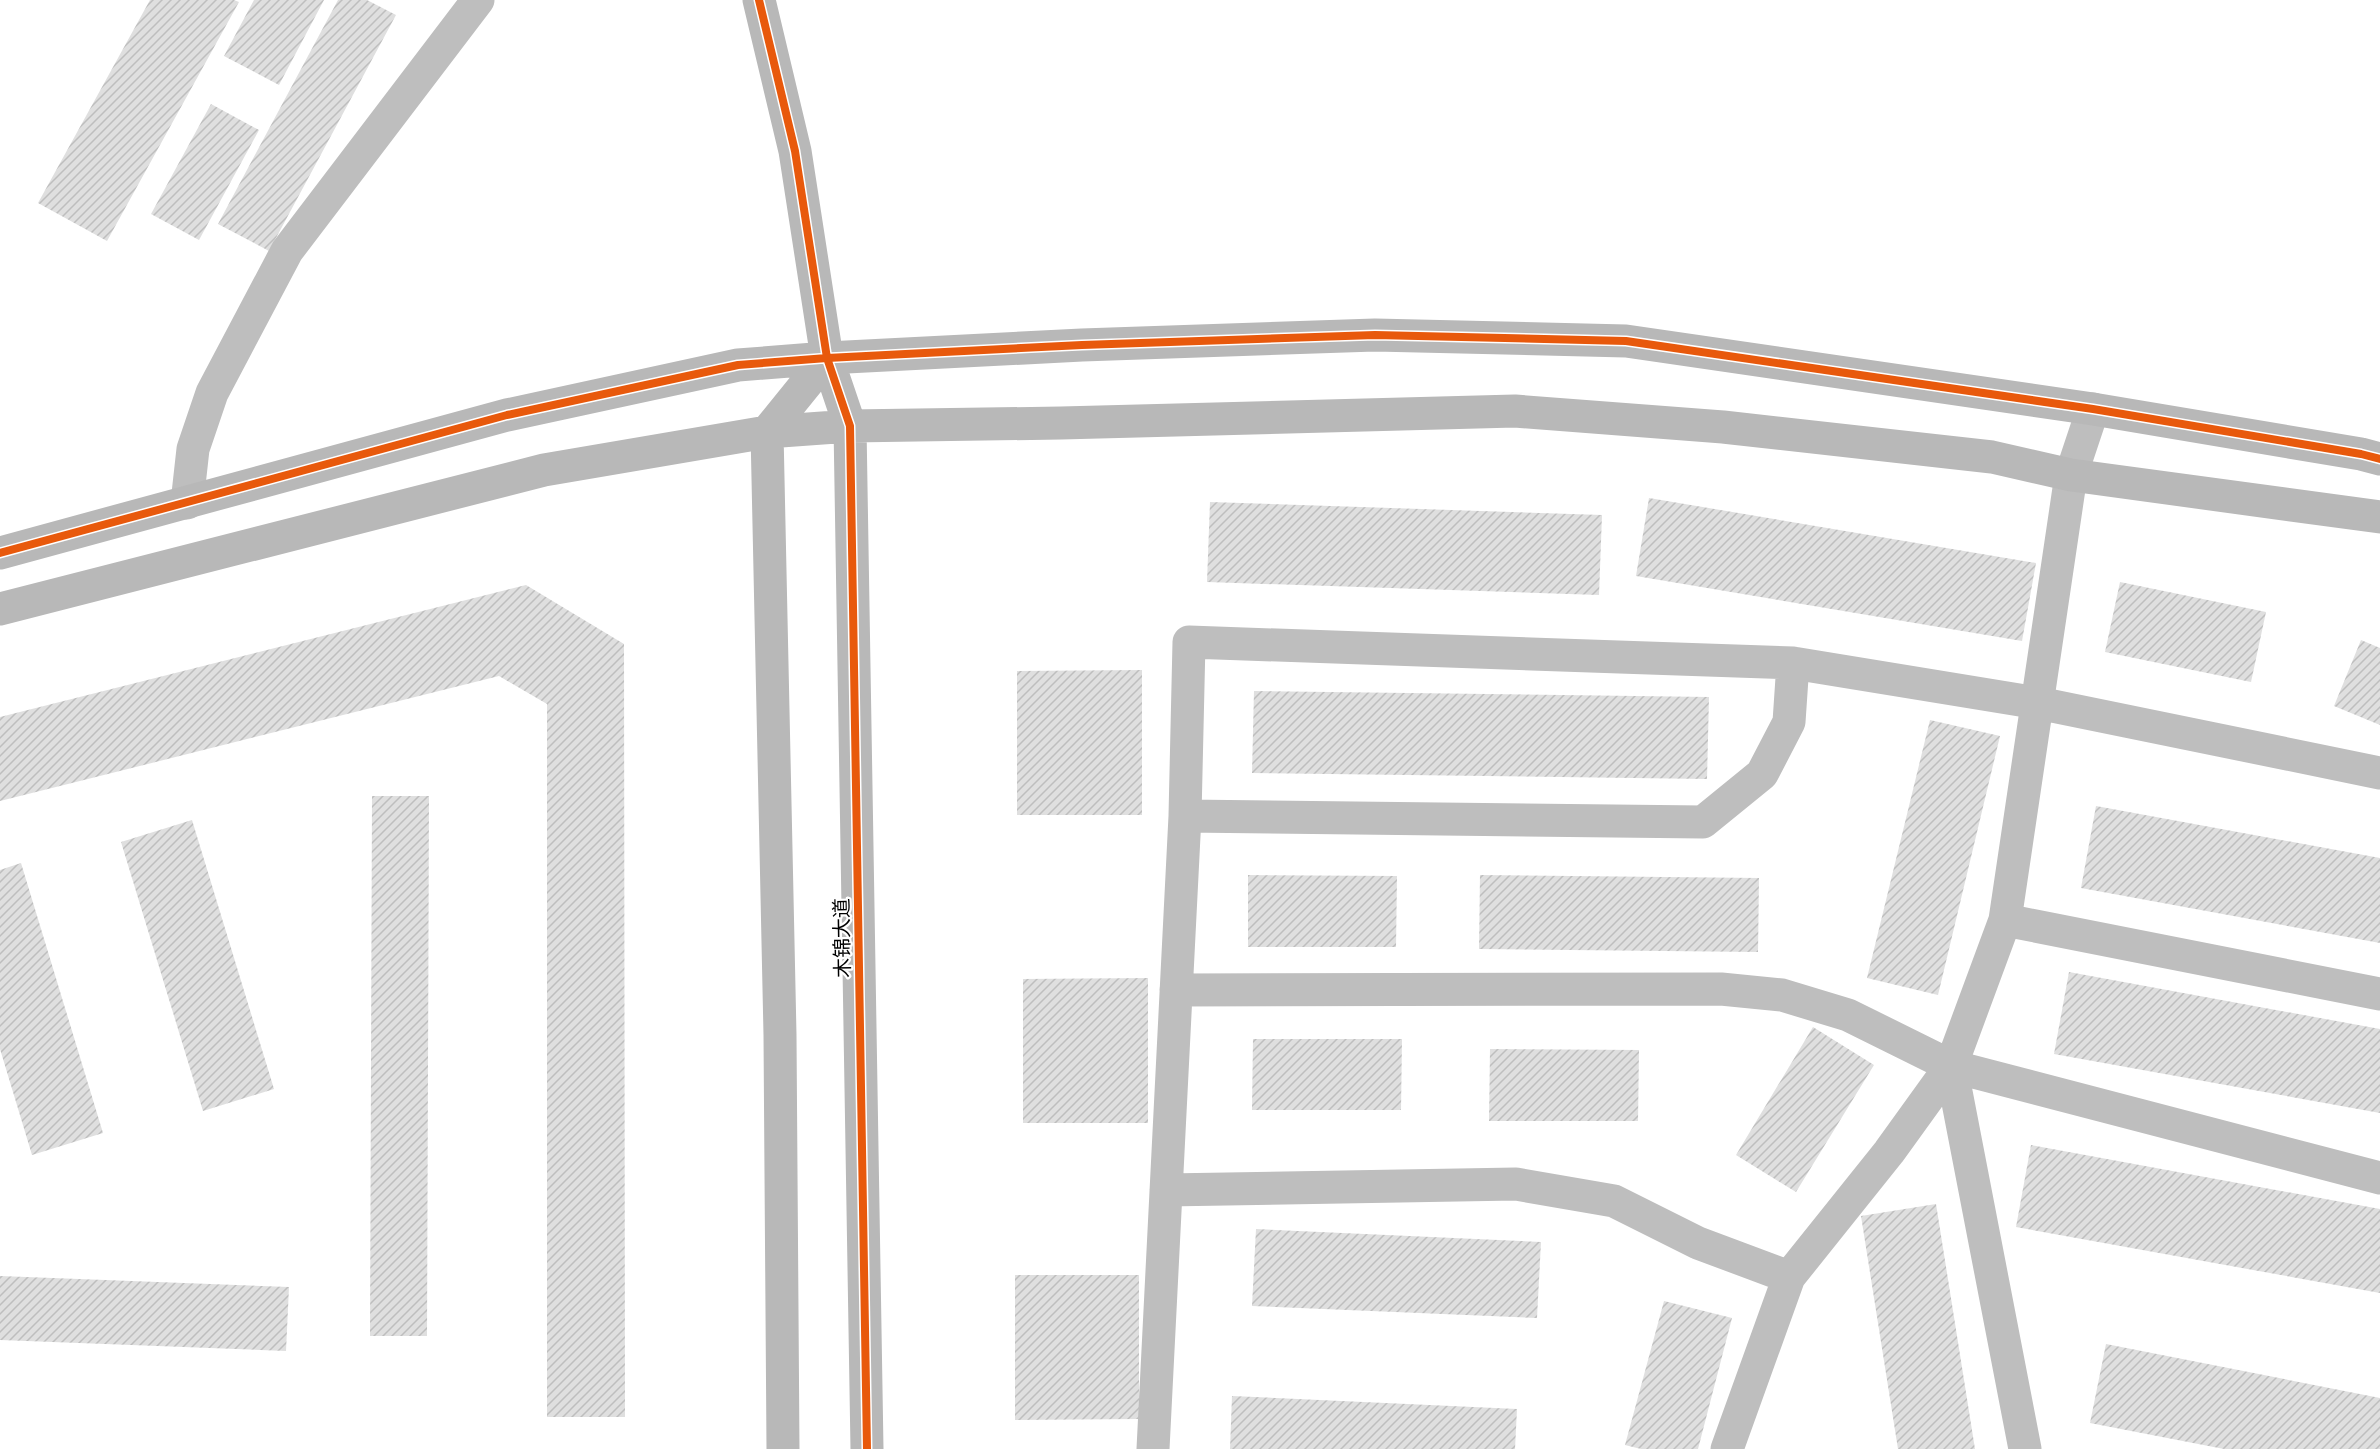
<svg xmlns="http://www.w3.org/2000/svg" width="2380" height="1449" viewBox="0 0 2380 1449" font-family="Rubik,'Noto Sans SC',sans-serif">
	<defs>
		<pattern id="building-hatch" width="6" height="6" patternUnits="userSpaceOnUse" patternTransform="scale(1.5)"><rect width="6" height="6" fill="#dfdfdf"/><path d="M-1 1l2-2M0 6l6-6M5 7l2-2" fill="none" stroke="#bebebe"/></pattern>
	</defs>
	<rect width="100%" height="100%" fill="#fff"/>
	<!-- building -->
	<path fill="url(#building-hatch)" d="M150,0h84l5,2 -132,239 -69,-38z
		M254,0h70l-45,85 -55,-29z
		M338,0h29l29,15 -127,236 -51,-27z
		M211,104l48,26 -60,110 -48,-26z
		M1649,498l387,65 -14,78 -386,-65z
		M1210,502l392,13 -3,80 -392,-13z
		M2120,582l146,30 -15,70 -146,-30z
		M526,585l98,59 1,773h-78v-713l-48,-28 -499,125v-84z
		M2361,640l19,8v77l-46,-19z
		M1142,670v145h-125v-144z
		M1254,691l455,6 -2,82 -455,-6z
		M1930,720l70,16 -62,259 -71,-17z
		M372,796h57l-2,540h-57z
		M2096,806l284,52v85l-299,-55z
		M192,820l82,269 -71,22 -82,-269z
		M21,863l82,270 -71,22 -32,-106v-179z
		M1248,875l149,1 -1,71h-148z
		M1480,875l279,3 -1,74 -279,-3z
		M2069,972l311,57v84l-326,-59z
		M1148,978v145h-125v-144z
		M1813,1027l61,38 -78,127 -60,-37z
		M1253,1039h149l-1,71h-149z
		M1490,1049l149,1 -1,71h-149z
		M2031,1145l349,64v84l-364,-66z
		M1936,1204l39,245h-77l-37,-233z
		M1256,1229l285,13 -4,76 -285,-12z
		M1015,1275h124v144l-124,1z
		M0,1276l289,11 -3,64 -286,-11z
		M1664,1301l68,17 -34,131h-57l-16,-4z
		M2106,1344l274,54v51h-156l-134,-26z
		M1232,1396l285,13 -2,40h-285z"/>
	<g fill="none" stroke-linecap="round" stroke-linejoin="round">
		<!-- street -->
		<path stroke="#bebebe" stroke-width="33" d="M187,503l6,-54 19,-56 75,-142 191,-251
			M1185,816l4,-174 604,21 245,40 342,70
			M2005,920l375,74
			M1176,990l545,-1 61,6 66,20 103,51
			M1166,1190l350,-6 98,17 84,42 91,34
			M1153,1449l32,-633 518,6 59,-48 27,-52 4,-59
			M1727,1449l62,-172 100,-125 62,-86 54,-146 66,-445 22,-66
			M2025,1449l-74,-383 429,112"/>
		<!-- secondary -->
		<path stroke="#b8b8b8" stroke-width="33" d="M759,0l36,151 32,207 23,68 17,1023
			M0,553l507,-138 231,-50 89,-7 255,-13 293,-10 251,6 467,68 268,45 19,5
			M0,609l544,-139 223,-38 83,-6 211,-3 454,-12 208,16 269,30 79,18 309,42
			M783,1449l-3,-414 -13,-603 60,-74"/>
		<defs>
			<path id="cycleway" d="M759,0l36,151 32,207 23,68 17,1023
				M0,553l507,-138 231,-50 89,-7 255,-13 293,-10 251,6 467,68 268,45 19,5"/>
		</defs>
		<!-- cycleway casing -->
		<use href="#cycleway" stroke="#fff" stroke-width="11"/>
		<!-- cycleway -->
		<use href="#cycleway" stroke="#e8590c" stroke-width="8"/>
	</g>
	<g text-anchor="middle" stroke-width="4.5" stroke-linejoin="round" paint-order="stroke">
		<!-- street labels -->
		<g font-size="20" fill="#000" stroke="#fff">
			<text transform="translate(842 938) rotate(-91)" y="7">木锦大道</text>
		</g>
	</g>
</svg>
